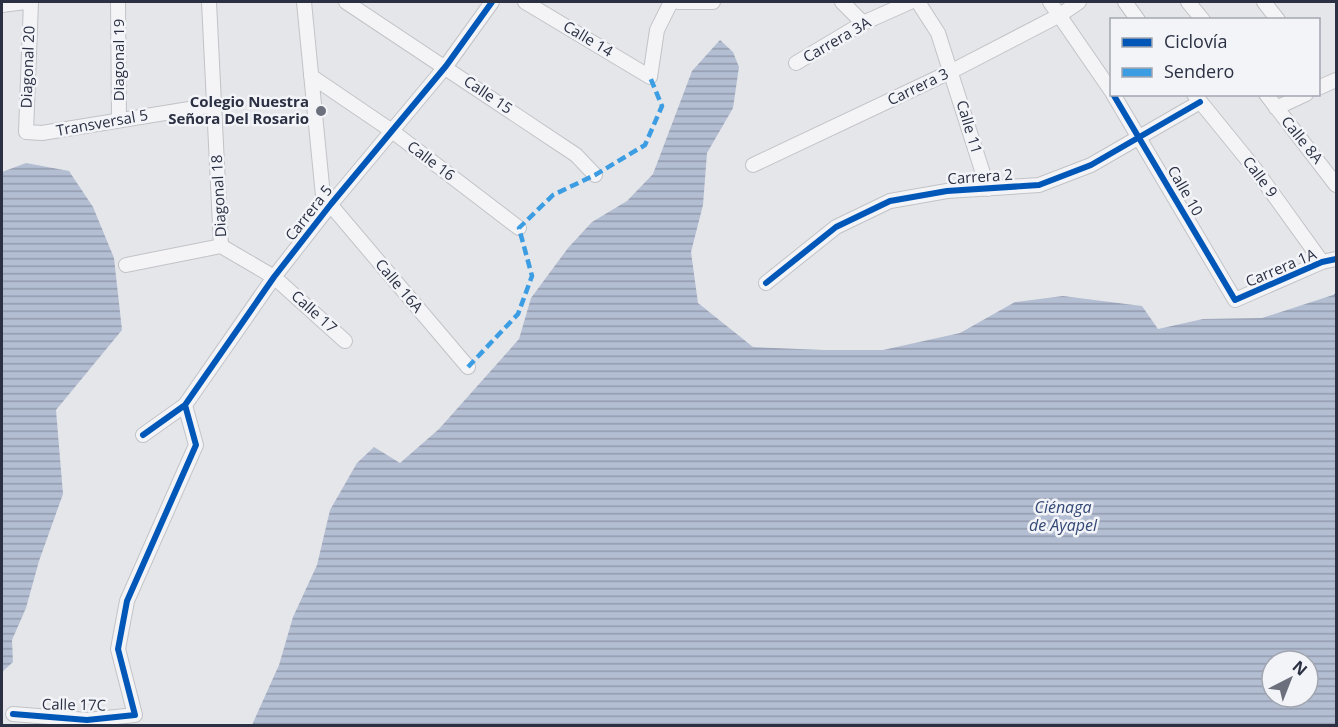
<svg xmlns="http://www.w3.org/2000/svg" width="1338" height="727" viewBox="0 0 1338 727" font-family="'Open Sans',sans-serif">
	<defs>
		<pattern id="water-rules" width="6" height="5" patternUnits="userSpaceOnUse" patternTransform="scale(1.5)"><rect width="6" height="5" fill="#b3bed3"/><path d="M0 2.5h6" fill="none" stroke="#929bad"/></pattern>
	</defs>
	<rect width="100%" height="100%" fill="#e5e6e9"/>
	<!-- water -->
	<path fill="url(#water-rules)" fill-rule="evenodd" d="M720,40l13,12 6,15 -6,41 -26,45 -4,52 -12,47 7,51 55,44 71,3h59l77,-17 55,-31 48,-6 79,10 16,23 45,-10 59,-1 74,-24v431h-1084l27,-60 14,-48 24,-52 13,-55 27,-47 17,-16 26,16 39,-34 80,-90 12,-41 37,-50 24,-26 35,-21 26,-27 39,-103zM1272,661h36v36h-36z
		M26,163l43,8 24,36 21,51 8,72 -66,80 7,84 -24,67 -13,47 -14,32 1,22 -11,10v-500z"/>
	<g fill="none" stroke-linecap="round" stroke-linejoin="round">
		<!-- ferry -->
		<path stroke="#354977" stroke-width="1.5" stroke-dasharray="8 6" stroke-linecap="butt" d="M1335,294l1,2"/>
		<defs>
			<path id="minor" d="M31,2l-5,130 16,1 172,-28
				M118,2l1,117
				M209,2l12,244
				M304,2l19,194 145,171
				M346,2l230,153 19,20
				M525,2l125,75 7,-47 14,-28
				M678,2h35
				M842,2l21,21
				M918,2l20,31 50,156
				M1050,2l62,90
				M1125,2l13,18
				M1188,2l15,18
				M1264,2l14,18
				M2,5l23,-3
				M796,63l67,-40 47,-21
				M311,76l81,55 127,97
				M1318,88l18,-8
				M1113,94l122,206 87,-38 14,-3
				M1194,94l61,75 67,93
				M1266,94l70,91
				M1276,108l30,-14
				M753,165l199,-94 108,-56 19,-13
				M221,246l53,31 71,64
				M126,265l95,-19
				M766,283l70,-56 54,-26 57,-10 92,-6 52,-20 109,-63
				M143,435l42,-30 89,-128 57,-73 115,-138 46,-64
				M13,714l74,6 48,-5 -17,-66 9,-48 69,-156 -11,-40"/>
		</defs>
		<!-- minor casing -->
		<use href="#minor" stroke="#c2c3c7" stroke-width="16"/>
		<!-- minor -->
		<use href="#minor" stroke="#f4f4f6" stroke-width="14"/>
		<!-- quiet -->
		<path stroke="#3d9de3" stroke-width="4.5" stroke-dasharray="9 4.5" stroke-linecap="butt" d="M468,367l50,-53 14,-38 -13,-48 34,-33 42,-20 50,-30 17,-39 -12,-29"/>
		<defs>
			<path id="cycleway" d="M1113,94l122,206 87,-38 14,-3
				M766,283l70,-56 54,-26 57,-10 92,-6 52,-20 109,-63
				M143,435l42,-30 89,-128 57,-73 115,-138 46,-64
				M13,714l74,6 48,-5 -17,-66 9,-48 69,-156 -11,-40"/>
		</defs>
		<!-- cycleway casing -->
		<use href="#cycleway" stroke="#f2f4f8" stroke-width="10"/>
		<!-- cycleway -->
		<use href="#cycleway" stroke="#0057b8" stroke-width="6"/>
	</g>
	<!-- markers -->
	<circle fill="#6c707d" stroke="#f2f4f8" stroke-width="2" cx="321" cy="111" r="6"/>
	<g text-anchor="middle" stroke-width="5" stroke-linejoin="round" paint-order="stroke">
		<!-- street labels -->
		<g font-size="15" fill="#2b3043" stroke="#f2f4f8">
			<text transform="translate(588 39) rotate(31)" y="5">Calle 14</text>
			<text transform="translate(837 40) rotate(-30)" y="5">Carrera 3A</text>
			<text transform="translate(119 60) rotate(-90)" y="5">Diagonal 19</text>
			<text transform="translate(28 67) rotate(-88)" y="5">Diagonal 20</text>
			<text transform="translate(918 87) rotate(-26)" y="5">Carrera 3</text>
			<text transform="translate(488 95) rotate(34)" y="5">Calle 15</text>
			<text transform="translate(102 123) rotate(-10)" y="5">Transversal 5</text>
			<text transform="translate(969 127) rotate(73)" y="5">Calle 11</text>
			<text transform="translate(1302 140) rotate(51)" y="5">Calle 8A</text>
			<text transform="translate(431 161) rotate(37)" y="5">Calle 16</text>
			<text transform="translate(980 177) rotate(-4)" y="5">Carrera 2</text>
			<text transform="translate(1260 177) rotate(53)" y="5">Calle 9</text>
			<text transform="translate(1185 191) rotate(60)" y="5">Calle 10</text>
			<text transform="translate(219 196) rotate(-93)" y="5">Diagonal 18</text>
			<text transform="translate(309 213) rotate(-52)" y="5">Carrera 5</text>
			<text transform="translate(1281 268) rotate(-23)" y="5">Carrera 1A</text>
			<text transform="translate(399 286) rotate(50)" y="5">Calle 16A</text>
			<text transform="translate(314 312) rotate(42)" y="5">Calle 17</text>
			<text transform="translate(74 705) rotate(1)" y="5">Calle 17C</text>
		</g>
		<!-- poi labels -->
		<g font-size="15" font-weight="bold" fill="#2b3043" stroke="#f2f4f8" text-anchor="end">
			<text x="309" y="107">Colegio Nuestra<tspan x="309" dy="17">Señora Del Rosario</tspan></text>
		</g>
		<!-- water labels -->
		<g font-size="16" font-style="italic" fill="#354977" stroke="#f2f4f8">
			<text x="1063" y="513">Ciénaga<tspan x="1063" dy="18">de Ayapel</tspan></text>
		</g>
	</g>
	<!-- border -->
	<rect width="1338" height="727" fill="none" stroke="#2b3043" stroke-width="6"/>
	<!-- legend -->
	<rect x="1110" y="18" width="210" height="78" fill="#f2f4f8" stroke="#a2a6b0" stroke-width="1.5"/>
	<rect x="1122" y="38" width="30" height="9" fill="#0057b8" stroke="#a2a6b0" stroke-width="1.5"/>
	<text x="1164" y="48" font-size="18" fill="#2b3043">Ciclovía</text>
	<rect x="1122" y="68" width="30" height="9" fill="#3d9de3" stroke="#a2a6b0" stroke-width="1.5"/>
	<text x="1164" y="78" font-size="18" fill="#2b3043">Sendero</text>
	<!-- north arrow -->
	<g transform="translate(1290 679) rotate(42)"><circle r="28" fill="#f2f4f8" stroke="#a2a6b0" stroke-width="1.5"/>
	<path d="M0-4.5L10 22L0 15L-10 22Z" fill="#6c707d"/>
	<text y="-9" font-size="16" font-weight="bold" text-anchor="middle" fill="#2b3043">N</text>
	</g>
</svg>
